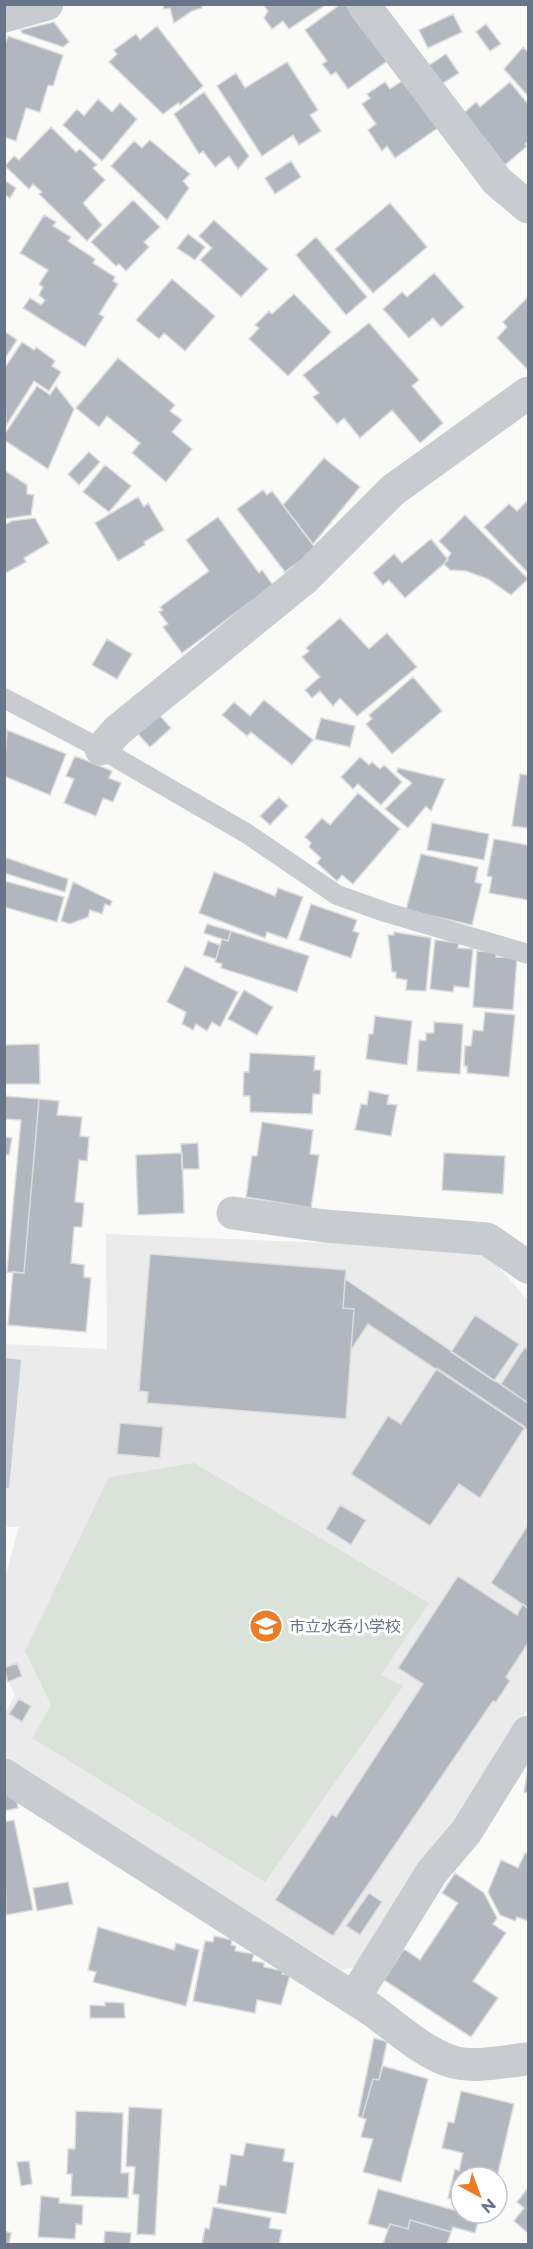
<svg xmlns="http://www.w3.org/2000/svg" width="533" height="2249" viewBox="0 0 533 2249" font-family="Montserrat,'Noto Sans JP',sans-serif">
	<rect width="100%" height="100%" fill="#fafaf8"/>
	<!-- built -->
	<path fill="#ebebeb" d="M106,1234l376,15 46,51v410l-174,257 -12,3 -337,-211 -1,-43 11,-22 -10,-19v-98l14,-50h-14v-183l102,5z"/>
	<!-- green -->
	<path fill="#dae2d9" d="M194,1463l235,140 -48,72 22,11 -138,196 -233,-144 19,-33 -26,-54 84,-174z"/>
	<!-- water -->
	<path fill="#c3cad0" d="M5,1358l16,2 -12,128h-5z"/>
	<!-- building -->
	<path fill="#b1b6bf" stroke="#dcdcda" stroke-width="1.5" d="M163,4h39v4l-10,3 -18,12 -4,-15 -6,1z
		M263,4h64l-38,25 -6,-8 -11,8 -8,-11 4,-7z
		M341,4h9l40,55 -42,30 -12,-17 -5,3 -9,-11 5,-3 -22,-31z
		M453,14l9,18 -34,16 -9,-18z
		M54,22l15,20 -6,5 -41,-14 -1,-3z
		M486,24l15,20 -11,7 -14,-19z
		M157,26l46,60 -23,19 -2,-2 -15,11 -54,-52 8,-8 -3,-4 22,-16 4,6z
		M8,36l55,19 -10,31 -5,-1 -8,27 -14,-4 -10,33 -12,-4v-90z
		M523,47l5,5v44l-24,-27z
		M446,54l13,19 -22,14 -12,-19z
		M287,62l31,48 -8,5 11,16 -22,14 -6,-10 -31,21 -45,-70 19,-13 9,15z
		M405,79l34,48 -44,31 -8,-12 -5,5 -14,-21 8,-6 -14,-20 8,-6 -3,-4 18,-12 5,7z
		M510,82l18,22v37l-3,3 2,2 -22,19 -41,-52 12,-11 4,5z
		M204,92l45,64 -11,13 -9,-13 -14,11 -12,-16 -4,3 -25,-40z
		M98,99l14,13 8,-9 17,16 -35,42 -39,-36 14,-16 7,7z
		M51,127l25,25 4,-3 17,16 -4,3 12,12 -22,23 19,22 -15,16 -48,-47 3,-2 -9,-8 -4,5 -24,-23 9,-10 5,4z
		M150,140l40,34 -7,7 6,7 -22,32 -56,-54 23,-25 8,7z
		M291,161l10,16 -26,17 -10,-16z
		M4,180l12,8 -6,10 -6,-4z
		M133,200l27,27 -16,15 5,5 -23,24 -7,-7 -3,2 -25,-24z
		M390,203l37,44 -54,46 -38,-44z
		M44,215l12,7 -3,4 18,11 -3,4 27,18 -2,4 22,14 -2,4 5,3 -19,30 5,3 -19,30 -62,-39 7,-10 11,7 4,-5 -6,-5 4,-8 -4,-3 9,-14 -28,-17z
		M214,220l54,49 -27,28 -41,-37 12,-12 -13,-12z
		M188,234l17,13 -10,13 -18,-12z
		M316,237l51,60 -21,18 -50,-60z
		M434,273l30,34 -23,20 -8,-9 -24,20 -26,-29 19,-17 5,5z
		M172,279l43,37 -30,35 -21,-18 -5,6 -23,-19z
		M294,294l37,38 -43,44 -39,-37 10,-11 -4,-3 14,-14 3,3z
		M528,297v73l-31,-32 10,-11 -4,-5z
		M369,323l50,57 -7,6 31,37 -23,20 -28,-33 -32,28 -16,-20 -7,6 -24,-27 6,-4 -16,-18z
		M4,331l13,9 -13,20z
		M22,342l12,8 2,-3 19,14 -3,5 9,6 -12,19 -15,-10 -28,45 -2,-57z
		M118,358l57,47 -5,6 12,9 -10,12 20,17 -26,33 -34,-29 8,-10 -33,-27 -8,11 -23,-19z
		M37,386l13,9 6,-9 18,23 -26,60 -44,-29v-5z
		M89,452l11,10 -21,23 -11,-11z
		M324,458l36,29 -47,57 -30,-39z
		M105,465l26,21 -22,26 -26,-20z
		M4,470l23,15v9l7,1 -3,20 -27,4z
		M263,490l4,5 5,-4 44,58 -31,23 -48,-63z
		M138,497l6,10 4,-4 16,27 -20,12 1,3 -27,16 -23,-38z
		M528,500v73l-44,-46 25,-23 8,7z
		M465,515l63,64 -17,16 -23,-16 -22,-8 -16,-1 -6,-6 7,-11 -12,-12z
		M218,517l41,56 3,-3 11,15 -91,68 -19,-26 5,-3 -9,-12 4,-2 -3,-3 49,-36 -23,-31z
		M35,518l14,25 -25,15 2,4 -22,12v-49l8,-4z
		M431,539l17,21 -43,38 -16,-18 -6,5 -10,-12 21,-19 8,9z
		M340,618l29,31 18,-16 30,34 -60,49 -17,-18 -7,8 -13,-15 -8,7 -7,-8 15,-13 -18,-20 7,-6 -3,-3z
		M107,639l25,15 -15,25 -25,-14z
		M413,677l29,34 -50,43 -26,-30 6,-5 -3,-4z
		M264,700l49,40 -21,25 -41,-33 -4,4 -25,-21 12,-13 16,14z
		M158,714l13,14 -21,19 -13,-14z
		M321,718l34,8 -5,21 -35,-8z
		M7,730l59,24 -16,41 -46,-19z
		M75,756l37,15 -3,7 12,5 -8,19 -10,-4 -7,18 -32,-13 10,-24 -8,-3z
		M360,757l9,8 3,-3 8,7 4,-4 18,17 -21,23 -23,-21 -5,5 -12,-12z
		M398,768l47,11 -14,32 -5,-5 -18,22 -23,-19 27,-26 -15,-11z
		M520,774l8,1v53l-16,-2z
		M358,793l42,36 -47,55 -11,-9 -5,6 -20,-18 4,-5 -12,-11 2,-4 -6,-6 17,-19 8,7z
		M279,797l9,9 -18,19 -10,-9z
		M432,823l57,11 -5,26 -57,-10z
		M494,839l34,6v55l-39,-7 3,-16 -5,-1z
		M421,854l57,13 -3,15 7,2 -10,41 -66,-15z
		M4,857l64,22 -3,13 -61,-19z
		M214,872l61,24 3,-8 25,9 -16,42 -20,-7 -2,6 -66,-25z
		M4,881l60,16 -7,25 -53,-15z
		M73,882l39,19 -2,5 -5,-2 -3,10 -12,-4 -2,7 -18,7 -9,-3z
		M311,904l46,16 -4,11 6,2 -8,25 -52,-18z
		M207,924l24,7 -3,10 -24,-8z
		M231,931l78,25 -12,36 -76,-24 1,-4 -7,-2 1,-3 6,-20 6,2z
		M394,932l37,6 -5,53 -20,-1 1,-10 -11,-2v-6h-4l-4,-37h6z
		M435,940l24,3 -1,5 15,1 -4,39 -15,-2 -1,6 -23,-3z
		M208,941l12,4 -4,14 -13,-4z
		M477,951l19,1v5l21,1 -4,52 -40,-3z
		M185,966l53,26 -18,35 -8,-5 -5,9 -11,-7 -3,6 -11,-6 4,-12 -19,-10z
		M244,990l29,17 -16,28 -29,-16z
		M485,1012l30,3 -6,62 -42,-4v-7h-3l1,-20h6l2,-16 10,1z
		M375,1016l37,5 -5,44 -41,-6 3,-25h4z
		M434,1022l29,2 -3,50 -43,-3 2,-31 7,1v-8h8z
		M39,1044l1,40h-36v-39z
		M250,1053l65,3 -1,14h7l-1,24h-7l-1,20 -62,-2v-16h-7l1,-24h5z
		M369,1091l20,4 -2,9 10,1 -6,31 -36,-6 6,-26 6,1z
		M4,1096l35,3 -15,174 -17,-1 14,-152 -16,-1 -1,8z
		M39,1099l20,2 -2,14 25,2 -2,19 9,1 -2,24 -8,-1 -4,42 9,1 -2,24h-8l-3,36 13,2v12l7,1 -5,54 -78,-7 5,-53 11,1z
		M262,1122l51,8 -3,24 9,1 -8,53 -65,-11 6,-41h5z
		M4,1137l8,1 -3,17 -5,-1z
		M198,1143l1,26h-17l-1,-25z
		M182,1153l2,60 -46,2 -2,-60z
		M444,1153l61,3 -2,38 -61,-4z
		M150,1254l196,16 -3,38 11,1 -8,110 -199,-16 1,-11 -9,-1z
		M345,1279l183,124v27l-160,-106 -17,26 3,-41 -11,-1z
		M475,1315l44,29 -25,37 -43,-29z
		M525,1347l3,3v53l-27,-19z
		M437,1368l88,59 -45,71 -21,-14 -29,42 -79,-52 37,-58 13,8z
		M120,1423l43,4 -3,31 -43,-4z
		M340,1505l26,15 -15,25 -25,-16z
		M528,1525v83l-37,-25z
		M458,1576l59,39 6,-11 5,4v35l-22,34 4,4 -14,21 -3,-1 -160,235 -58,-36 57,-86 4,3 87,-133 -25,-16z
		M17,1663l5,13 -14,6 -4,-14z
		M19,1699l12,7 -9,16 -13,-8z
		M528,1769v24l-4,-1z
		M4,1793l13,8 1,7 -14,3z
		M14,1820l19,90 -27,5 -2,-93z
		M525,1853l3,1v67l-11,-4 -2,4 -15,-6 -12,-23 13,-32 17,8z
		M455,1873l29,20 13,25 -4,6 13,9 -33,48 25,17 -27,39 -87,-57 20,-31 16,11 38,-57 -16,-10z
		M68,1882l5,22 -36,7 -4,-23z
		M369,1893l13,9 -22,33 -14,-9z
		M98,1927l76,23 2,-7 23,7 -13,56 -93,-24 3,-10 -8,-2z
		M214,1936l18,4 -1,5 5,1 -1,5 19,3 -2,7 12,2v4l19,4 -1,3 8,1 -9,30 -24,-5 -2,13 -62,-12 12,-60 8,1z
		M105,2002l19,1 1,15h-35v-13l15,1z
		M374,2038l13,4 -8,38 -6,-1 -11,39 -4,-2z
		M383,2066l45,13 -27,103 -38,-10 10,-33 -12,-2 5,-18 -4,-1 11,-39 6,1z
		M461,2091l53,13 -17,73h-36v24l-13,-3 7,-29 4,2 4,-18 -21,-5 6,-26 6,1z
		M129,2107l33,2 -7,126 -18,-1 2,-39 -6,-1 2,-27 -9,-1z
		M76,2111l47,2 -2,60h8l-1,25 -57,-2 1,-22h-5l1,-25h7z
		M246,2143l39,6 -2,12 11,2 -8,51 -69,-11 3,-18 6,1 5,-32 12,2z
		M29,2161l3,23 -11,2 -4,-24z
		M528,2188v45l-14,-12 10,-13 -7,-6z
		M378,2189l101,28 -4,16 -22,-6 -2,5 -41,-12 -2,9 -18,-5 -2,5 -20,-5z
		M41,2196l18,2v5l24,2 -1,20 -6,-1 -1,15 -37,-2z
		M213,2207l58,11 -2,10 13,2 -3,14h-77l3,-16 4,1z
		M410,2220l41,12 -4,12h-64l7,-20 18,5z
		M4,2231l7,2 -2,11h-5z
		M105,2231l26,2 -1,11h-26z"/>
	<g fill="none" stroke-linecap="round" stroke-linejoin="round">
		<!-- service -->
		<path stroke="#c8cbcf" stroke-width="20" d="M4,698l97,51 145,84 91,62 48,17 143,42"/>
		<!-- minor -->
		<path stroke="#c8cbcf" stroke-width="33" d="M363,4l134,177 31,26
			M4,16l43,-12
			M101,749l17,-19 186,-151 89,-89 135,-97
			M233,1213l92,13 162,13 41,28
			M4,1775l368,235c24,17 49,41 78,51 23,8 54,0 78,-2
			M354,1998l78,-126 34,-40 62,-100"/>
	</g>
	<!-- icons -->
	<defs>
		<symbol id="school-disc" viewBox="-11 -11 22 22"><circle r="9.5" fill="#ea7e28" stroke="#fff"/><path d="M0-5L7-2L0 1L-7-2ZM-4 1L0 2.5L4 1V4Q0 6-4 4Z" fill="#fff"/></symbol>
	</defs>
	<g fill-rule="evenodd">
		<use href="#school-disc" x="247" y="1607" width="38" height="38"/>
	</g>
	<g text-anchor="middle" stroke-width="6" stroke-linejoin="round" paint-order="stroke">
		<!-- poi labels -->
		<g font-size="16" fill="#68748a" stroke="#fff" text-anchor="start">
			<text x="289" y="1632">市立水呑小学校</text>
		</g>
	</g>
	<!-- border -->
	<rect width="533" height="2249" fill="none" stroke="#68748a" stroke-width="12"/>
	<!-- north arrow -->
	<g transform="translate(479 2195) rotate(139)"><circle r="28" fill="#ffffff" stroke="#c3c7d0" stroke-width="1.5"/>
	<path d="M0-4.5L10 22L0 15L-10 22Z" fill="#ea7e28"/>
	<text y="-9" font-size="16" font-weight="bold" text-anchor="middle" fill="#68748a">N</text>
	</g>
</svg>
